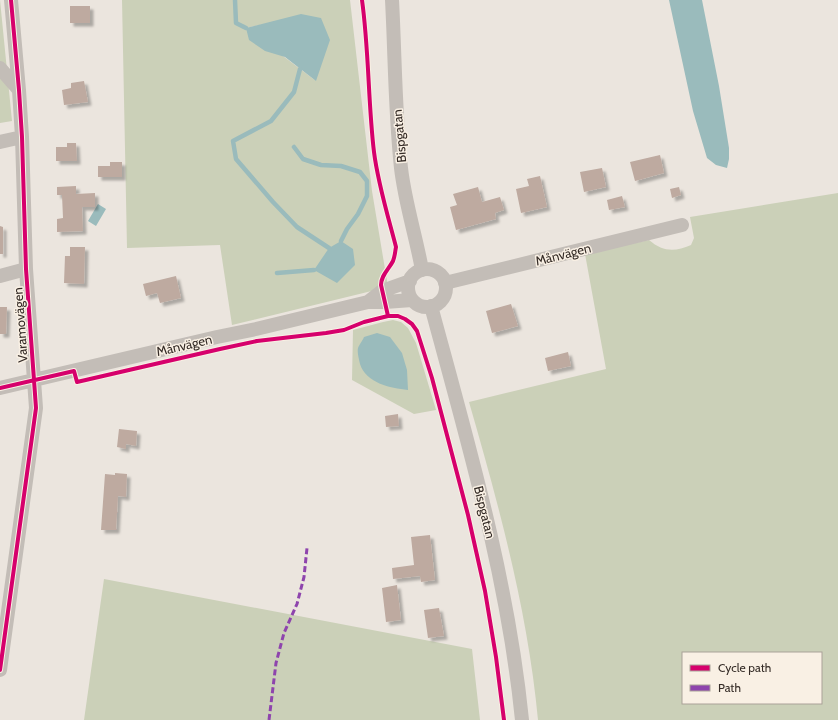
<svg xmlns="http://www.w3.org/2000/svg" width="838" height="720" viewBox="0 0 838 720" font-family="Cabin,sans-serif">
	<defs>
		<filter id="shadow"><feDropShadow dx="3.5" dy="3.5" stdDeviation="1" flood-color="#0004"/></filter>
	</defs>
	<rect width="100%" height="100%" fill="#ebe5de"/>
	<!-- green -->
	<path fill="#cbd0b8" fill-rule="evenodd" d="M0,0l12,121 -12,2z
		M122,0h228l22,191 16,96 -156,38 -12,-80 -93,3zM269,23l47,58 -70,-53z
		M838,193v527h-300c-10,-108 -39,-214 -69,-318l137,-33 -21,-115 64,-14c14,12 26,12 42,5l3,-7 -4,-21zM683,653h138v50h-138z
		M393,320l8,2 7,6 8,15 20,67 -22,4 -62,-34 1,-50 30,-8z
		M104,579l368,70 8,71h-396z"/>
	<!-- water -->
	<path fill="#9abbbc" d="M669,0h33l17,86 10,62v11l-2,9 -11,-3 -9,-7 -14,-47z
		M301,14l20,4 9,22 -14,41 -31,-24 -20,-6 -16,-11 -3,-12z
		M98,204l8,5 -10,17 -8,-5z
		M341,241l12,8 2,16 -18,18 -23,-13 15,-22z
		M377,333l13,4 12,16 5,17 1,20c-18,-2 -42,-7 -48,-26 -1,-5 -3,-11 -2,-16 1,-3 5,-8 6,-11z"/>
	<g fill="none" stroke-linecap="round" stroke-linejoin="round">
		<!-- stream -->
		<path stroke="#9abbbc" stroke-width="4.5" d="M235,0l1,23 10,5
			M300,69l-6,23 -23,29 -38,20 3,18 37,43 24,25 32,21
			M294,147l9,12 18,6 20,1 19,6 7,9v15l-9,18 -11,15 -6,12
			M277,273l37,-3"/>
	</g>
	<!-- building -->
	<path fill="#beaaa0" filter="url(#shadow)" d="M70,6h20v17h-20z
		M84,81l4,21 -24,3 -2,-15 9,-2v-5z
		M67,143h9l1,18h-21v-14h11z
		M660,155l4,18 -29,8 -5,-19z
		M110,162h12v15h-24v-11h12z
		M602,168l4,19 -22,5 -4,-20z
		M540,176l7,31 -26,6 -5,-24 13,-3 -2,-7z
		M76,186v8l19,-1v14h-13l1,24 -26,1v-13l6,-1 -1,-23h-5v-8z
		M478,187l4,15 18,-5 4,13 -9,3 1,6 -40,11 -6,-23 7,-2 -4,-11z
		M679,187l2,8 -9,3 -2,-9z
		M622,196l3,11 -16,3 -2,-10z
		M0,226l3,1v27h-3z
		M70,247h15l-1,37 -20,-1 1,-27h5z
		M176,276l5,22 -21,5 -3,-10 -11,3 -3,-12z
		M511,304l7,22 -26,7 -6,-22z
		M0,307h7l-1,27h-6z
		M568,352l3,14 -23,5 -3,-13z
		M398,414l1,12 -13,1 -1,-11z
		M119,429l18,2 -1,15 -10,-2v5l-9,-2z
		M115,473l12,1 -1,23 -8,-1 -2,34h-15l4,-56 10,1z
		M430,535l5,45 -14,2 -1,-6 -27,3 -1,-11 22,-3 -3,-28z
		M397,585l4,35 -15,2 -4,-34z
		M439,608l5,28 -16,2 -4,-28z"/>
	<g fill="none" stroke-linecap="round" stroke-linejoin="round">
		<!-- street -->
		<path stroke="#c3bdb7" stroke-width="14" d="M392,0c3,56 3,112 9,168 4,35 15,68 21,102
			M0,68l19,22
			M0,142l22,-5
			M408 288a19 19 0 1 1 38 0a19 19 0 1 1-38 0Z
			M0,276l26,-7
			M445,283l237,-58
			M368,302l14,-11 28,-10
			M431,306c37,137 77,273 91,414
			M0,388l217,-51 39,-8 112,-27h17l27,-2
			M0,670l36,-262 -10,-139 -4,-132 -3,-47 -8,-90"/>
		<!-- quiet -->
		<path stroke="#8e44ad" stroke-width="3" stroke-dasharray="6 3" stroke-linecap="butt" d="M269,720l7,-57 8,-30 13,-29 7,-27 3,-29"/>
		<defs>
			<path id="cycleway" d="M362,0c7,50 6,102 12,152 4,32 14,64 22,95 -1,5 -1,9 -3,14 -4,8 -12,14 -12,24l7,31
				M0,388l74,-17 3,11 143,-33 37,-8 69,-8 18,-3 20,-8 24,-6h10l7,3 7,5 5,7 15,47 36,137 17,76 11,66 8,63
				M0,670l36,-262 -10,-139 -4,-132 -3,-47 -8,-90"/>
		</defs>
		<!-- cycleway casing -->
		<use href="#cycleway" stroke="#f9f0e4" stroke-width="6"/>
		<!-- cycleway -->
		<use href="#cycleway" stroke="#d6006c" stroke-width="4"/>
	</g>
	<g text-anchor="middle" stroke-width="3" stroke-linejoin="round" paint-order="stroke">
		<!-- street labels -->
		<g font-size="13" fill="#342b26" stroke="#f9f0e4">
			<text transform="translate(399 136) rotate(-95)" y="5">Bispgatan</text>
			<text transform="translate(563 254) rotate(-14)" y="5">Månvägen</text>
			<text transform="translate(20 325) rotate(-94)" y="5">Varamovägen</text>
			<text transform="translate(184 345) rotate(-13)" y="5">Månvägen</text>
			<text transform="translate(485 512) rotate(76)" y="5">Bispgatan</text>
		</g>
	</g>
	<!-- legend -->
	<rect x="682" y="652" width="140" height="52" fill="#f9f0e4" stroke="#aaa198"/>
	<rect x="690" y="665" width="20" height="6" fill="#d6006c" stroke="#aaa198"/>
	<text x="718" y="672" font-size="12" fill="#342b26">Cycle path</text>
	<rect x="690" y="685" width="20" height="6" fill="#8e44ad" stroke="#aaa198"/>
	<text x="718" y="692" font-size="12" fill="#342b26">Path</text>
</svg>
